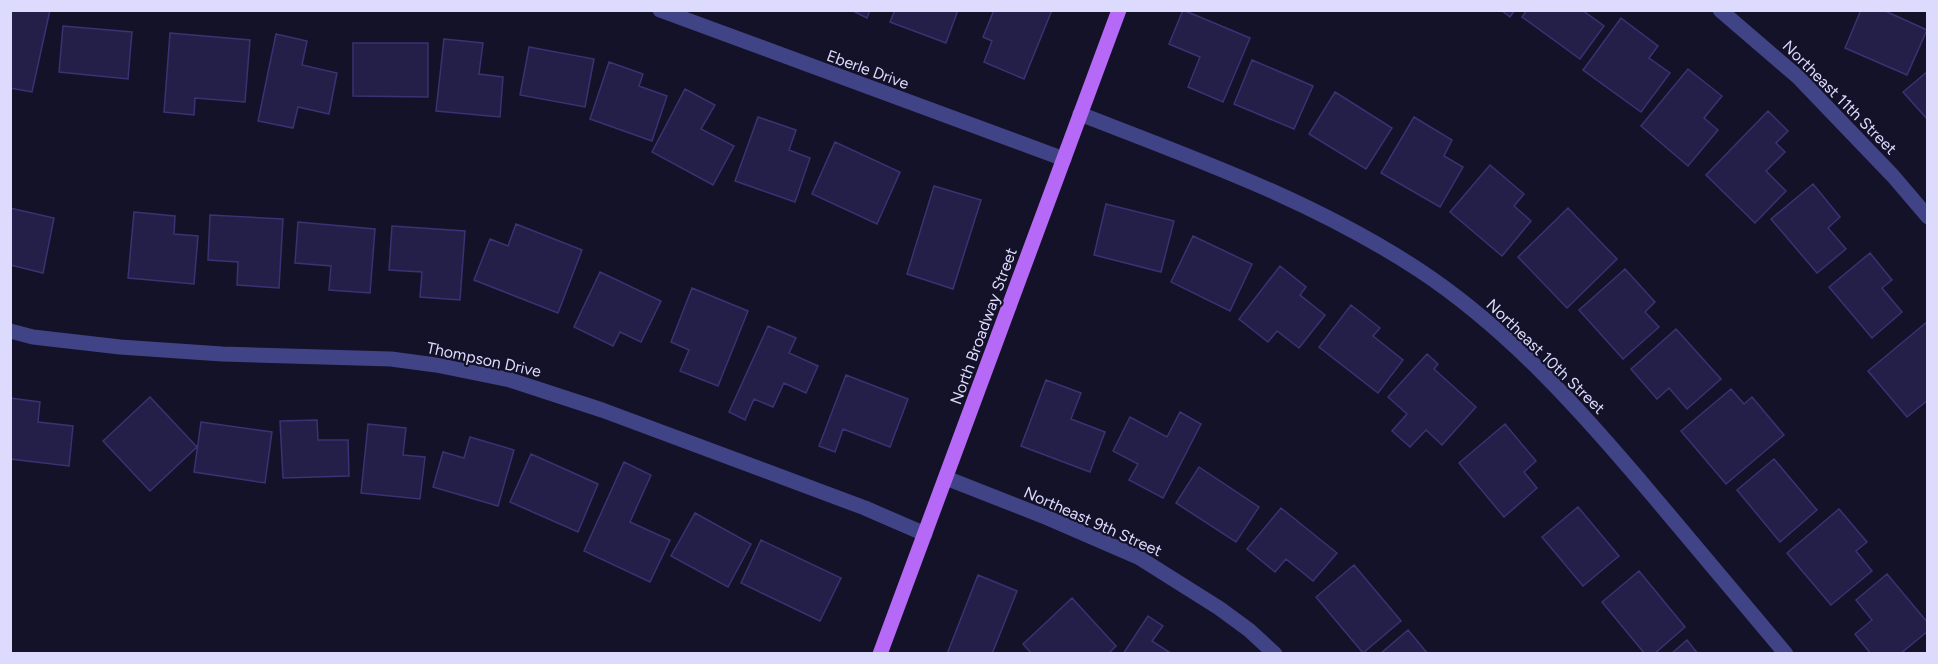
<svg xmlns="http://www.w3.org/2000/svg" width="1938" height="664" viewBox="0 0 1938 664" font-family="Figtree,sans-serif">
	<rect width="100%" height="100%" fill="#141229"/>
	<!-- building -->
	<path fill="#241f48" stroke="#3a3273" stroke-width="1.5" d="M10,10h40l-18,82 -22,-4z
		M851,10h19l-3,8z
		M895,10h63l-12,33 -56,-21z
		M994,10h58l-28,69 -40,-17 8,-21 -9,-4z
		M1183,10l67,28 -27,64 -35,-15 12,-30 -31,-13z
		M1501,10h14l-5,7z
		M1527,10h55l22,16 -24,33 -58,-42z
		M1861,10h22l44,20 -20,45 -62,-27z
		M1621,18l37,28 -9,12 21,15 -29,39 -58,-42z
		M63,26l69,6 -4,47 -69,-7z
		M170,33l80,7 -5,62 -50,-4 -1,17 -30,-3z
		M276,34l31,7 -5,24 35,8 -8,41 -31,-7 -5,21 -35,-7z
		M444,39l39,4 -4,31 24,3 -3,40 -64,-6z
		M353,43h75v54l-75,-1z
		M529,47l65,12 -9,48 -65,-12z
		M1252,60l61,26 -19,43 -60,-25z
		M609,62l34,12 -4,12 28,10 -15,45 -62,-22z
		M1688,69l34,27 -18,22 14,12 -30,36 -47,-40z
		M1928,71v49l-25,-28z
		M685,89l30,16 -14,24 33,17 -21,39 -61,-33z
		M1335,92l57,36 -26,41 -57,-35z
		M1768,111l20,20 -12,12 9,9 -19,19 20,20 -31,32 -49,-48z
		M758,117l38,13 -7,20 21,8 -15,44 -60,-21z
		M1414,117l38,23 -8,16 19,11 -23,40 -59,-34z
		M835,142l65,30 -23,52 -65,-30z
		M1490,165l34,29 -10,12 17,15 -29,35 -52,-44z
		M1813,184l27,33 -12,11 18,21 -29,24 -46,-54z
		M934,186l47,14 -28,89 -46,-15z
		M1106,204l68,17 -13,51 -67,-17z
		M10,208l44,10 -11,55 -33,-8z
		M1568,208l49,51 -50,49 -49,-51z
		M134,212l41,4 -1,18 24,2 -4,48 -66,-6z
		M210,215l73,4 -4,69 -42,-3 1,-23 -30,-2z
		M298,222l77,7 -5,64 -41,-3 2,-24 -36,-3z
		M516,224l66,26 -24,63 -84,-33 16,-41 18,7z
		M392,226l73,5 -5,69 -40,-3 2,-25 -33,-2z
		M1193,236l59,28 -22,47 -59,-29z
		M1870,253l22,27 -10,8 20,24 -30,26 -43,-51z
		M1280,266l26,21 -6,8 25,20 -26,33 -22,-17 -9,11 -29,-23z
		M1625,269l30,33 -10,10 14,15 -36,32 -44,-49z
		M600,272l61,29 -20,41 -21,-10 -7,14 -39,-19z
		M692,288l56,23 -30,75 -38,-15 9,-21 -18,-8z
		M1351,305l29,23 -7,8 30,24 -25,33 -59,-46z
		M1928,321v79l-21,17 -39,-46z
		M768,326l28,12 -7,15 29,13 -12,27 -22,-10 -11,24 -19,-8 -9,21 -16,-8z
		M1676,329l45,50 -34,30 -18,-21 -12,11 -26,-30z
		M1427,354l11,10 -4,5 42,38 -34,38 -16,-15 -16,17 -18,-16 15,-17 -19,-17z
		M846,375l62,24 -18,48 -47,-18 -8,23 -16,-6z
		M1046,380l35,13 -10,26 34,13 -15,40 -69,-26z
		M1731,389l13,15 8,-7 32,38 -58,49 -45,-53z
		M150,397l47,50 -47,44 -47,-50z
		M10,398l30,4 -2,20 35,4 -4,40 -59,-7z
		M1180,412l21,12 -38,74 -34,-18 9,-16 -25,-13 17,-34 37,20z
		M317,420l1,20h30l1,36 -66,2 -3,-57z
		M201,422l71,10 -7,51 -71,-11z
		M368,424l38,4 -3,27 22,2 -5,42 -59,-6z
		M1505,424l31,37 -12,11 13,16 -33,29 -45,-54z
		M470,437l44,13 -16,56 -65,-19 10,-35 21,6z
		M531,454l67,30 -20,48 -68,-30z
		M1774,459l43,51 -37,32 -43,-52z
		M624,462l27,13 -21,47 40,18 -20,42 -66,-31z
		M1199,467l60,40 -23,35 -60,-39z
		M1578,507l41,49 -36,30 -41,-49z
		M1281,508l56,45 -24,28 -27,-22 -11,13 -28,-23z
		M1839,509l28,33 -11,9 16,20 -41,34 -44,-52z
		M695,513l56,31 -23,43 -57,-31z
		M761,540l80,38 -21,43 -79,-38z
		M1354,565l47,56 -38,32 -47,-56z
		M1639,571l46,56 -31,27h-9l-43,-52z
		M1887,574l41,49v8l-28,23h-29l-16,-20 17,-14 -16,-20z
		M978,575l39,16 -25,63h-45z
		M1072,598l44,48 -8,8h-76l-9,-10z
		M1148,616l15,10 -11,15 20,13h-49z
		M1408,630l20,24h-48z
		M1687,640l11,14h-27z"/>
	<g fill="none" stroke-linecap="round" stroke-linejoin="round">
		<!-- minor -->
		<path stroke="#404385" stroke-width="15" d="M660,10l404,149
			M1720,10l78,67 95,99 35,41
			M1080,114c116,45 234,87 339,156 91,60 165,144 235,227 44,52 88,104 132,157
			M10,331l23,6 87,10 102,7 169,5 45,6 74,15 92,30 263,98 60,26
			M946,478l102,40 90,39 81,51 30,22 26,24"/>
		<!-- major -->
		<path stroke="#b669f7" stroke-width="15" d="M880,654l239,-644"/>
	</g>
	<g text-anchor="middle" stroke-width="4.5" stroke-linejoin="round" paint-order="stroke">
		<!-- street labels -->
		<g font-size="16" fill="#dcdbfd" stroke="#141229">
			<text transform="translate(868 69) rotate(20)" y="6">Eberle Drive</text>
			<text transform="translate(1840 97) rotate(45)" y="6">Northeast 11th Street</text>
			<text transform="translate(983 326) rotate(-70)" y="6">North Broadway Street</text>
			<text transform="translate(1546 356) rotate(44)" y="6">Northeast 10th Street</text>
			<text transform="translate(484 359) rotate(12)" y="6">Thompson Drive</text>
			<text transform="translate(1093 521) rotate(24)" y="6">Northeast 9th Street</text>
		</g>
	</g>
	<!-- border -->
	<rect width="1938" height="664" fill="none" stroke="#dcdbfd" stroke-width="24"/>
</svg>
